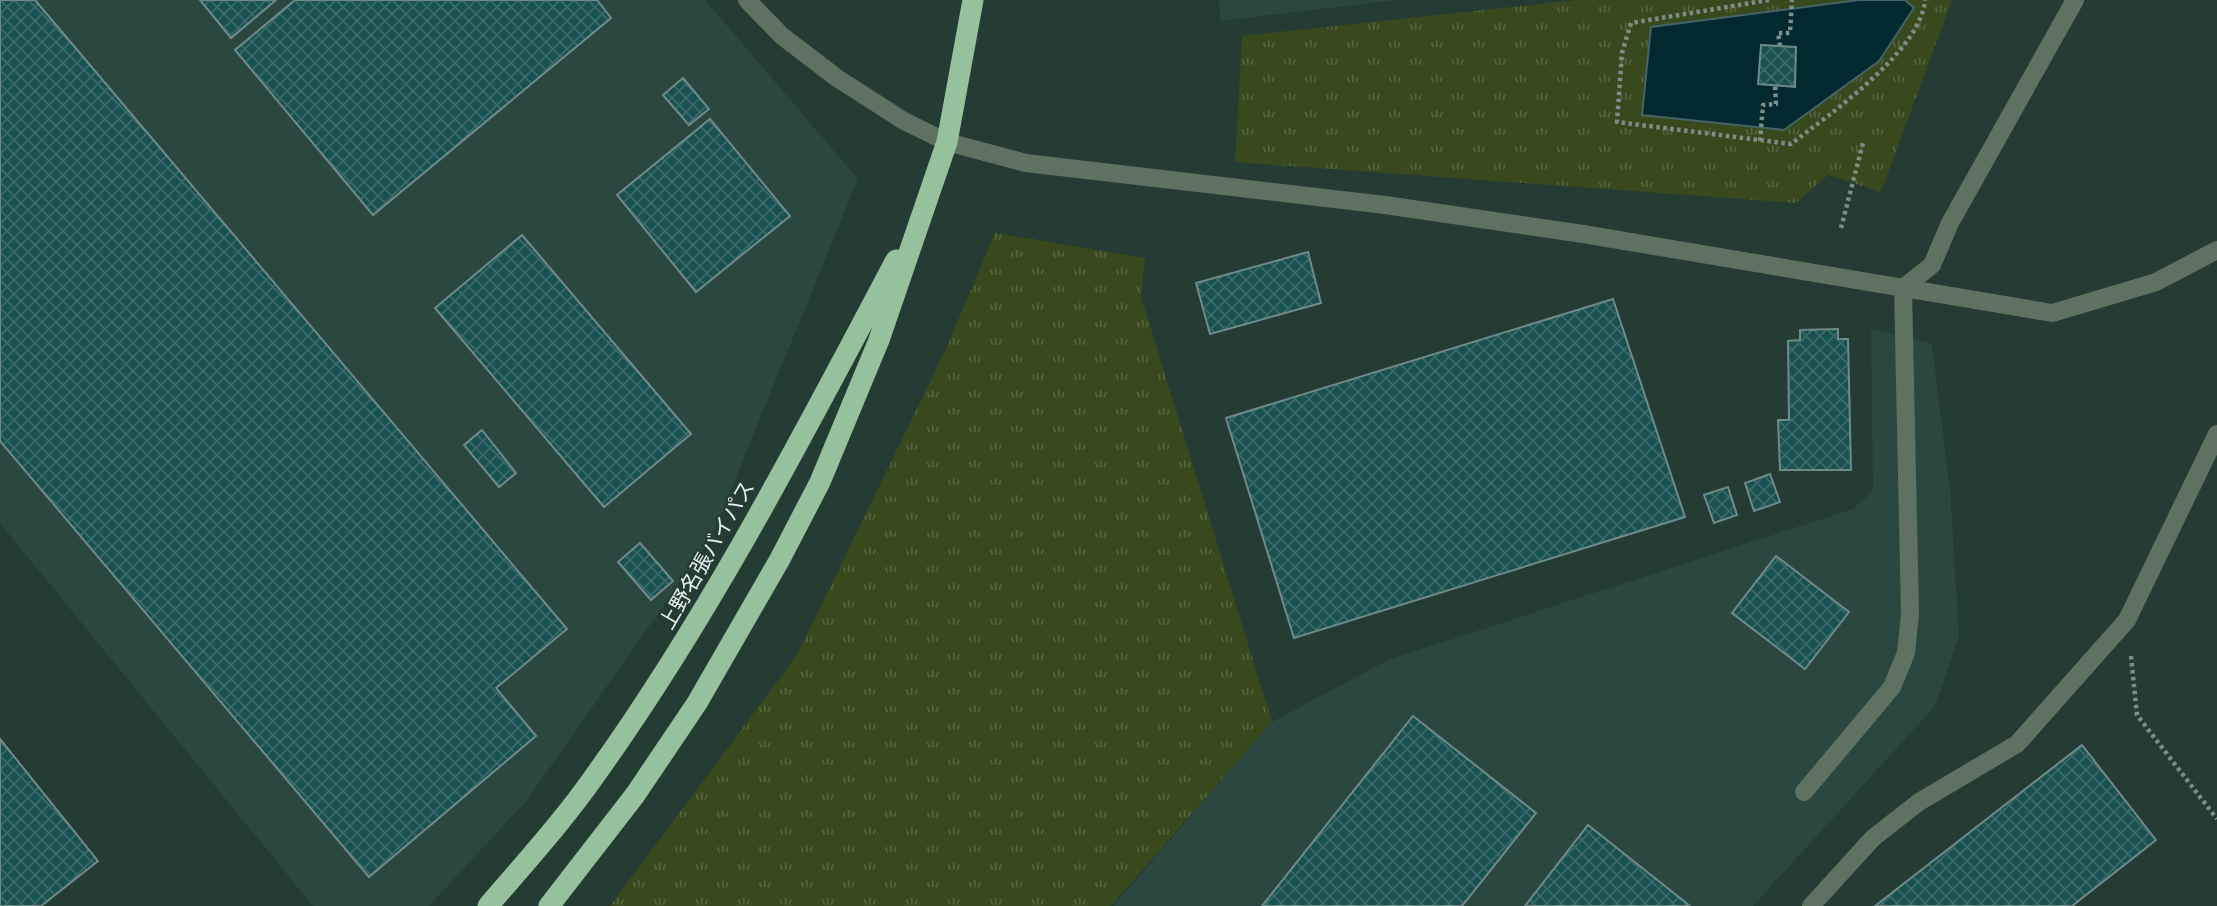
<svg xmlns="http://www.w3.org/2000/svg" width="2217" height="906" viewBox="0 0 2217 906" font-family="'Varela Round','Noto Sans JP',sans-serif">
	<defs>
		<pattern id="grass-tufts" width="24" height="20" patternUnits="userSpaceOnUse" patternTransform="scale(1.75)"><rect width="24" height="20" fill="#38491e"/><path d="M3 7l-1-3M5 7V3M7 7l1-3M15 17l-1-3M17 17v-4M19 17l1-3" fill="none" stroke="#55643f"/></pattern>
		<pattern id="building-cross-hatch" width="8" height="8" patternUnits="userSpaceOnUse" patternTransform="scale(1.75)"><rect width="8" height="8" fill="#195150"/><path d="M0 0l8 8M0 8l8-8" fill="none" stroke="#3a6a69"/></pattern>
	</defs>
	<rect width="100%" height="100%" fill="#253c34"/>
	<!-- built -->
	<path fill="#2a483f" d="M0,0h705l153,179 -147,359 -184,262 -98,106h-116l-313,-383z
		M1219,0h177l-176,21z
		M1871,329l61,15 18,144 9,148 -24,70 -182,200h-640l159,-184 116,-62 465,-151 20,-18z"/>
	<!-- grass -->
	<path fill="url(#grass-tufts)" d="M1577,0h375l-71,192 -53,-17 -32,28 -561,-41 7,-126z
		M995,233l150,25 -4,39 131,425 -161,184h-501l187,-251 149,-306z"/>
	<!-- water -->
	<path fill="#022830" stroke="#466468" stroke-width="2" d="M1859,0h46l9,8 -35,53 -95,69 -142,-15 9,-88z"/>
	<!-- building -->
	<path fill="url(#building-cross-hatch)" stroke="#6f8a89" stroke-width="2" d="M0,0h35l532,629 -71,59 40,48 -167,141 -369,-436z
		M200,0h76l-45,38z
		M295,0h302l14,18 -238,197 -138,-165z
		M1761,45l35,2 -1,40 -37,-3z
		M683,78l26,31 -20,16 -26,-30z
		M710,119l80,97 -94,76 -79,-97z
		M522,235l169,199 -87,73 -169,-199z
		M1308,252l13,51 -111,31 -14,-51z
		M1613,299l72,218 -391,121 -68,-220z
		M1838,329v10h10l3,131h-71l-2,-50h11l-1,-79 12,-1v-10z
		M482,430l34,43 -17,14 -35,-42z
		M1770,474l10,28 -26,9 -9,-28z
		M1728,487l9,28 -23,8 -10,-28z
		M640,543l33,38 -22,19 -33,-38z
		M1776,556l73,56 -44,57 -73,-56z
		M1413,716l123,97 -74,93h-200z
		M0,739l98,122 -57,45h-41z
		M2082,745l74,95 -84,66h-197z
		M1588,825l102,81h-165z"/>
	<g fill="none" stroke-linecap="round" stroke-linejoin="round">
		<!-- path -->
		<path stroke="#7c8e87" stroke-width="4.5" stroke-dasharray="3.5 3.5" stroke-linecap="butt" d="M1769,0l-138,23 -9,30 -5,69 174,22c39,-30 130,-93 134,-144
			M1780,46l-2,-13h12l2,-33
			M1760,141l3,-36 13,-1 -1,-19
			M1841,228l22,-85
			M2131,656l6,59 80,104"/>
		<!-- minor -->
		<path stroke="#5f7162" stroke-width="18" d="M747,0l35,36 55,42 67,43 43,21 79,21 359,42 198,29 469,79 104,-31 61,-32
			M1903,288l29,-23 18,-42 125,-223
			M1804,792l88,-105 14,-34 4,-39 -7,-326
			M1811,906l62,-68 46,-36 98,-58 110,-124 90,-186"/>
		<!-- highway -->
		<path stroke="#95c29c" stroke-width="21" d="M488,906c37,-43 76,-86 108,-132 116,-162 207,-339 300,-514
			M549,906l86,-111 62,-92 83,-144 40,-77 59,-142 68,-198 26,-142"/>
	</g>
	<g text-anchor="middle" stroke-width="5" stroke-linejoin="round" paint-order="stroke">
		<!-- street labels -->
		<g font-size="21" fill="#e4f1ec" stroke="#253c34">
			<text transform="translate(707 555) rotate(-60)" y="7">上野名張バイパス</text>
		</g>
	</g>
</svg>
